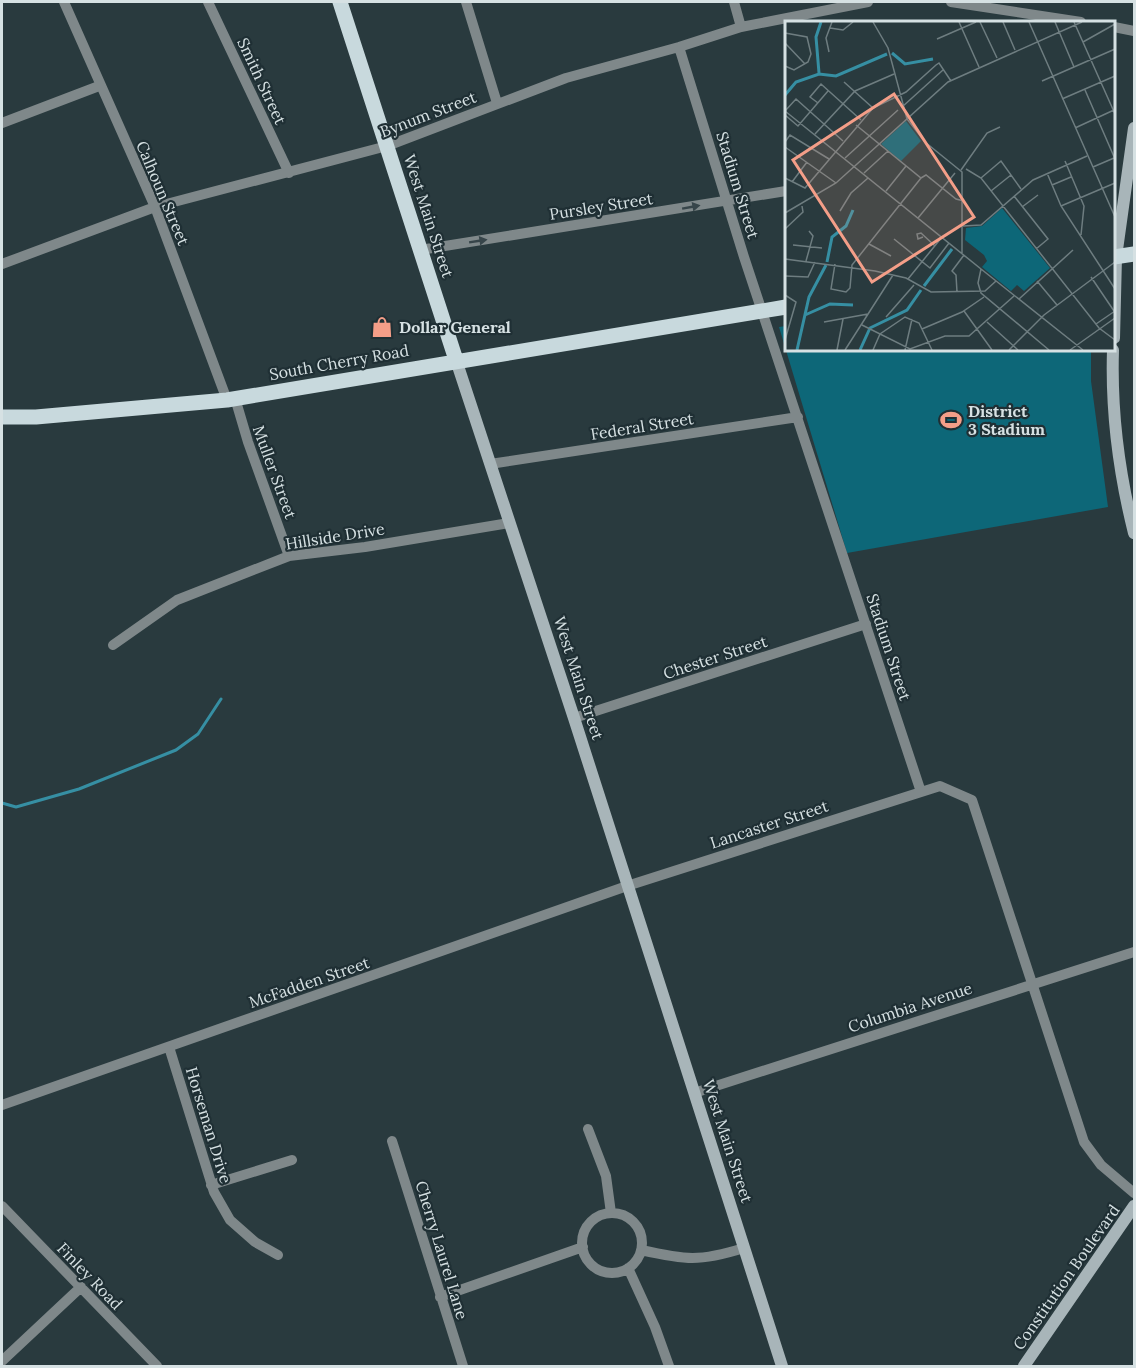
<svg xmlns="http://www.w3.org/2000/svg" width="1136" height="1368" viewBox="0 0 1136 1368" font-family="Lora,serif">
	<rect width="100%" height="100%" fill="#293a3e"/>
	<!-- green -->
	<path fill="#0d6778" d="M786,326v24h305v31l17,126 -261,46 -68,-226z"/>
	<g fill="none" stroke-linecap="round" stroke-linejoin="round">
		<!-- stream -->
		<path stroke="#368fa3" stroke-width="3" d="M2,803l14,4 63,-18 97,-39 22,-16 23,-35"/>
		<!-- street -->
		<path stroke="#7f888a" stroke-width="10" d="M64,2l91,205 72,193
			M208,2l81,171
			M466,2l31,101
			M734,2l7,25
			M951,2l130,20
			M1114,27l20,4
			M679,47l65,210 177,535
			M2,123l97,-37
			M420,250l366,-59
			M2,264l153,-57 232,-61 179,-68 113,-31 62,-20 127,-25
			M235,398l13,44 41,114
			M490,464l308,-47
			M113,645l64,-45 112,-44 76,-9 144,-24
			M574,718l292,-94
			M169,1047l45,145 16,28 25,22 23,13
			M694,1093l440,-141
			M2,1105l625,-219 313,-100 32,14 112,342 17,23 33,28
			M588,1129l18,47 5,37
			M392,1141l71,225
			M211,1185l81,-25
			M2,1206l155,160
			M582 1243a30 30 0 1 1 60 0a30 30 0 1 1-60 0Z
			M641,1250c45,10 58,12 103,-2
			M628,1268l27,59 14,39
			M440,1297l143,-50
			M2,1361l79,-74"/>
		<!-- secondary -->
		<path stroke="#a8b5b9" stroke-width="12" d="M1114,338l2,-81 18,-129
			M1113,350c-2,61 6,123 21,183
			M456,360l118,358 208,648
			M1024,1366l110,-160"/>
		<!-- primary -->
		<path stroke="#c8d9dd" stroke-width="15" d="M340,2l116,358
			M1114,257l20,-3
			M2,417h34l191,-17 559,-93"/>
	</g>
	<!-- one-way arrows -->
	<defs><path id="oneway-solid" d="M-6-.8H1V-3.2L6.5 0L1 3.2V.8H-6Z" transform="scale(1.5)"/></defs>
	<g fill="#37454a">
		<use href="#oneway-solid" transform="translate(691 207) rotate(-10)"/>
		<use href="#oneway-solid" transform="translate(478 241) rotate(-9)"/>
	</g>
	<!-- icons -->
	<defs>
		<symbol id="shop-bare" viewBox="-9 -9 18 18"><path d="M-5-2.5h2.3a2.7 3.5 0 0 1 5.4 0H5L5.5 6h-11ZM-1.5-2.5h3a1.5 2.3 0 0 0-3 0Z" fill="#f49e88" stroke="#1f2f34" stroke-width="2.5" paint-order="stroke"/></symbol>
		<symbol id="stadium-bare" viewBox="-9 -9 18 18"><path d="M0-5a6.5 5 0 1 0 0 10a6.5 5 0 1 0 0-10ZM-3.5-1.8h7v3.6h-7Z" fill="#f49e88" stroke="#1f2f34" stroke-width="2.5" paint-order="stroke"/></symbol>
	</defs>
	<g fill-rule="evenodd">
		<use href="#shop-bare" x="367" y="312" width="30" height="30"/>
		<use href="#stadium-bare" x="936" y="405" width="30" height="30"/>
	</g>
	<g text-anchor="middle" stroke-width="4.5" stroke-linejoin="round" paint-order="stroke">
		<!-- street labels -->
		<g font-size="16" fill="#d6e1e3" stroke="#1f2f34">
			<text transform="translate(262 81) rotate(65)" y="6">Smith Street</text>
			<text transform="translate(428 114) rotate(-21)" y="6">Bynum Street</text>
			<text transform="translate(738 185) rotate(73)" y="6">Stadium Street</text>
			<text transform="translate(163 193) rotate(67)" y="6">Calhoun Street</text>
			<text transform="translate(601 206) rotate(-9)" y="6">Pursley Street</text>
			<text transform="translate(429 216) rotate(72)" y="6">West Main Street</text>
			<text transform="translate(339 362) rotate(-10)" y="6">South Cherry Road</text>
			<text transform="translate(642 426) rotate(-9)" y="6">Federal Street</text>
			<text transform="translate(275 472) rotate(70)" y="6">Muller Street</text>
			<text transform="translate(335 536) rotate(-9)" y="6">Hillside Drive</text>
			<text transform="translate(889 647) rotate(72)" y="6">Stadium Street</text>
			<text transform="translate(715 657) rotate(-18)" y="6">Chester Street</text>
			<text transform="translate(579 678) rotate(72)" y="6">West Main Street</text>
			<text transform="translate(769 824) rotate(-18)" y="6">Lancaster Street</text>
			<text transform="translate(309 982) rotate(-19)" y="6">McFadden Street</text>
			<text transform="translate(910 1007) rotate(-18)" y="6">Columbia Avenue</text>
			<text transform="translate(209 1125) rotate(73)" y="6">Horseman Drive</text>
			<text transform="translate(728 1141) rotate(72)" y="6">West Main Street</text>
			<text transform="translate(442 1250) rotate(73)" y="6">Cherry Laurel Lane</text>
			<text transform="translate(90 1276) rotate(46)" y="6">Finley Road</text>
			<text transform="translate(1066 1277) rotate(-55)" y="6">Constitution Boulevard</text>
		</g>
		<!-- poi labels -->
		<g font-size="16" font-weight="bold" fill="#d6e1e3" stroke="#1f2f34" text-anchor="start">
			<text x="399" y="333">Dollar General</text>
			<text x="968" y="417">District<tspan x="968" dy="18">3 Stadium</tspan></text>
		</g>
	</g>
	<!-- overview -->
	<g transform="translate(785 21)">
		<rect width="330" height="330" fill="#293a3e"/>
		<path d="M121,100l15,20 -20,20 -20,-17zM217,187l48,60 -26,23 -7,-6 -6,6 -29,-24 5,-6 -3,-6 -19,-15 1,-12 16,-2z" fill="#0d6778"/>
		<path fill="none" stroke="#368fa3" stroke-width="3" d="M107,32l13,11 28,-5M34,52l-3,-36 5,-15M0,74l11,-13 23,-8 17,2 51,-22M42,241l5,-25 14,-11 7,-16M139,265l28,-37M20,294l25,-11 23,1M12,329l12,-53 17,-32M75,329l10,-22 37,-18 14,-20"/>
		<path fill="none" stroke="#6e7d80" stroke-width="1.5" d="M88,1l15,26 19,71 18,23 37,30v81M174,1l20,45M195,1l17,36M218,1l12,28M244,1l86,195M270,1l19,45M289,1l41,92M45,7l13,2 10,-8M0,12l22,4 4,17 -3,8 -14,8 -9,-4M152,18l39,-17M298,21l32,-18M0,22l20,21M44,31l-3,-14 6,-16M257,60l73,-32M59,61l29,26M300,69l30,69M277,78l53,-23M33,82l-8,-6 11,-13 40,36M117,86l41,-37M0,90l11,-12 47,42M0,90l196,158 -3,14 3,10 68,57M0,94l13,11 30,-35M71,104l65,53 5,-3 30,24 8,2M290,107l39,-18M30,113l40,-43 39,-17M0,121l5,-7 39,24M0,126l51,36M60,137l53,-48M280,140l19,45 -3,29M308,146l21,-9M181,148l15,9 118,150 16,12M176,149l26,-37 13,-6M79,152l24,-22M262,152l14,33 54,83M0,157l20,10 68,-80 33,-16 30,-27 3,-2 12,18M196,157l20,-17 20,28M7,161l15,-20M267,164l19,-8M101,170l20,-25M206,170l20,-16M229,175l34,43 -12,10M276,185l54,-23M237,186l16,-12M55,190l11,-18 17,-15M0,192l51,-30 112,-101 134,-60M133,197l37,-45M178,205l18,-1 52,-45 54,-24M0,208l18,-17 -1,-6M138,216l-5,2 -1,-5 4,-1 14,13M109,218l36,29 19,-25M84,223l22,12M8,224l29,3M0,238l90,12 31,7 25,14 54,-1 11,-10M21,240l7,-25 -4,-5M50,243l-4,25 15,3 4,-4 2,-23 69,-87M196,248l102,81M0,255l23,1 7,-15M306,256l23,34M123,258l34,-42M252,260l20,24M172,271l-1,-17 -4,-4 12,-16M0,274l11,7 -11,38M234,278l54,-49M179,290l28,39M101,296l28,-32M39,301l44,-8M202,301l31,28M311,303l19,-13M77,304l48,24 35,-13h24l45,-40M137,308l40,-17 22,-15M52,329l6,-31M60,329l48,-75M88,329l7,-16 25,-17 14,6 13,27M120,329l7,-31M224,329l35,-35 71,-53M285,329l45,-32"/>
		<path fill="#f49e88" fill-opacity="0.15" stroke="#f49e88" stroke-width="3" d="M109,73l80,123 -102,65 -79,-122z"/>
		<rect width="330" height="330" fill="none" stroke="#d6e1e3" stroke-width="3"/>
	</g>
	<!-- border -->
	<rect width="1136" height="1368" fill="none" stroke="#d6e1e3" stroke-width="6"/>
</svg>
